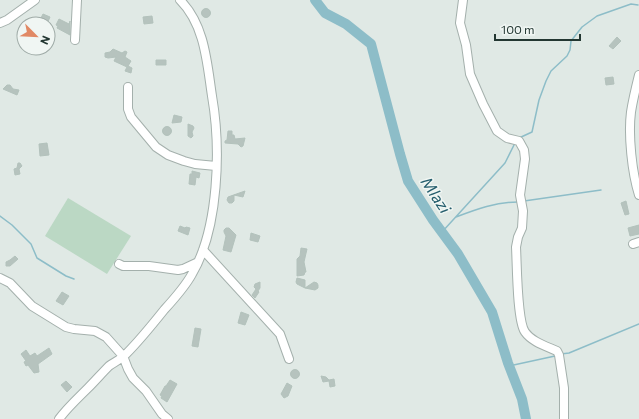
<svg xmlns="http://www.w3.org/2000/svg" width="639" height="419" viewBox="0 0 639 419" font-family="Commissioner,sans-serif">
	<rect width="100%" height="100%" fill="#e0e9e5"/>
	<!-- green -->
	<path fill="#bbd8c4" d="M68,198l63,38 -24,38 -62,-38z"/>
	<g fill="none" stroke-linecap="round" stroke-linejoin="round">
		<!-- stream -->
		<path stroke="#8dbdc8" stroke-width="1.5" d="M519,138l13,-6 7,-32 7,-19 5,-10 16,-15 3,-6 1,-9 11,-14 15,-11 34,-12 7,1
			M524,201l77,-11
			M0,216l12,9 19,19 6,14 29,18 8,3
			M456,217c21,-8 40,-15 62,-15
			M442,232l63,-69 10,-20
			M561,354l8,-1 70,-29
			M509,366l46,-10"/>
		<!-- river -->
		<path stroke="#8dbdc8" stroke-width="10" d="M315,0l10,13 21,11 25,20 29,110 8,27 25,39 25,34 34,58 16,51 14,36 4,20"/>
	</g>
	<!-- building -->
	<path fill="#b6c3be" stroke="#b3c2bc" d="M201.5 13a4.5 4.5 0 1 1 9 0a4.5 4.5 0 1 1-9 0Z
		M43,14l7,3 -3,7h-16l9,-4z
		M152,16l1,7 -9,1 -1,-7z
		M59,19l10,5 1,-3v14l-13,-7 1,-2 -2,-1z
		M617,37l4,4 -8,8 -4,-3z
		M113,49l9,4 3,-2 2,1 -2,5 6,4 -3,5 4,2 -1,5 -6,-2 2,-4 -13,-6 2,-4 -8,1 -3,-1v-4l5,-1z
		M156,60h10v5h-10z
		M613,77l1,7 -8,1 -1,-7z
		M7,85h3l3,4 6,1 -2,5 -14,-6z
		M174,115l8,2 -1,5 -9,1z
		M188,124l5,2 1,2 -2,4 1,4 -2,2 -3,-2z
		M162.5 131a4.5 4.5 0 1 1 9 0a4.5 4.5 0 1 1-9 0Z
		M228,131h4v4h2l1,4 10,-1 -2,8 -2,1 -3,-3 -13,-1v-2l2,-1z
		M47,143l2,12 -9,1 -1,-12z
		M18,163h2l2,3 -3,3 1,5 -5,1 -1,-6 3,-1z
		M192,171l8,2 -1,5 -3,-1 -1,8 -6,-1 1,-10h2z
		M245,191l-2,6 -9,-2v6l-2,2h-3l-2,-3 1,-3z
		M626,201l3,13 -4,1 -4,-12z
		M639,225v9l-9,2 -2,-8z
		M180,226l5,2 1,-1 4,1 -2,7 -10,-4z
		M226,228h3l7,7 -5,17 -8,-2 3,-14 -2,-4v-2z
		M251,233l9,3 -2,6 -8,-2z
		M301,248l6,1 -3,13 2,10h-1l-1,3 -7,1v-17l3,-3z
		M15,256l3,3 -8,7h-4v-4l4,-2z
		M297,278l8,2v8l-8,-4 -1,-2z
		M260,282v6l-2,3 1,1 -4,6 -3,-3 4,-6 -2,-2 1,-3z
		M314,282l3,1 1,2v3l-3,2 -10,-2z
		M62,292l7,4 -6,9 -7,-4z
		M241,312l8,3 -4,10 -7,-2z
		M195,328l6,1 -3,18 -6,-1z
		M49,348l3,6 -14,10 1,8 -5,1 -6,-8 -2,1 -2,-4 2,-1 -5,-7 5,-4 4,6 5,-3 2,3z
		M290.5 374a4.5 4.5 0 1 1 9 0a4.5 4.5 0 1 1-9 0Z
		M321,376l5,1 3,3 5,-1 1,7 -5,1 -1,-6 -6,1z
		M170,380l7,4 -10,18 -6,-4 1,-2 -2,-1 5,-9h1z
		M66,381l6,6 -5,5 -6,-7z
		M287,383l5,3 -4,10 -4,2 -3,-4z"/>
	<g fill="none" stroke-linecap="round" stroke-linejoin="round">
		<defs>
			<path id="minor" d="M463,0l-3,23 6,22 4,29 13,30 14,27 10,7 12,3 5,9 1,9 -5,36 3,16 -1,17 -4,9 -2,10c1,17 1,74 9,85 7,10 21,14 32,19l2,4 5,33v31
				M0,23l7,-3 28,-20
				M75,40l2,-40
				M639,75c-3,12 -6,24 -8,37 -3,23 1,61 8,83
				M128,87v22l3,8 25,30 12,8 16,6 11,3 21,2
				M633,244l6,-2
				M203,250l77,84 9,25
				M119,264l4,2h26l29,4 5,-1 15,-7
				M0,278l10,5 22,23 34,21 8,2 21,2 11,6 17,19 5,13 5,9 13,13 16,23 6,5
				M59,419c8,-11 19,-21 29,-31 7,-7 14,-15 21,-22 6,-4 12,-7 17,-12 14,-14 26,-29 38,-44 10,-11 21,-23 28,-36 27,-46 29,-126 20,-178 -5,-33 -7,-71 -32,-96"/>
		</defs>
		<!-- minor casing -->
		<use href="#minor" stroke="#a4b0ac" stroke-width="10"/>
		<!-- minor -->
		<use href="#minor" stroke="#fff" stroke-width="8"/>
	</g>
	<g text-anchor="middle" stroke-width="3" stroke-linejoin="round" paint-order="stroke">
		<!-- water labels -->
		<g font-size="16" font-style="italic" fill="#245d6c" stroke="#f0f6f3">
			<text transform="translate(436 195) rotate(56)" y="6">Mlazi</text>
		</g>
	</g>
	<!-- north arrow -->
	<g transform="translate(36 36) rotate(114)"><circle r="19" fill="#f0f6f3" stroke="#9eaaa6"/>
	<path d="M0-3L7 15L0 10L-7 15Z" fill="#e18965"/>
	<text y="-6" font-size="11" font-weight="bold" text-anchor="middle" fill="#233732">N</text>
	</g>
	<!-- scale -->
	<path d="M495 34v6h85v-6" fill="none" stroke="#233732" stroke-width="2"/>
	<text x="501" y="34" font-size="12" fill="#233732" stroke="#f0f6f3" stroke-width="3" paint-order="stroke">100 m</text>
</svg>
